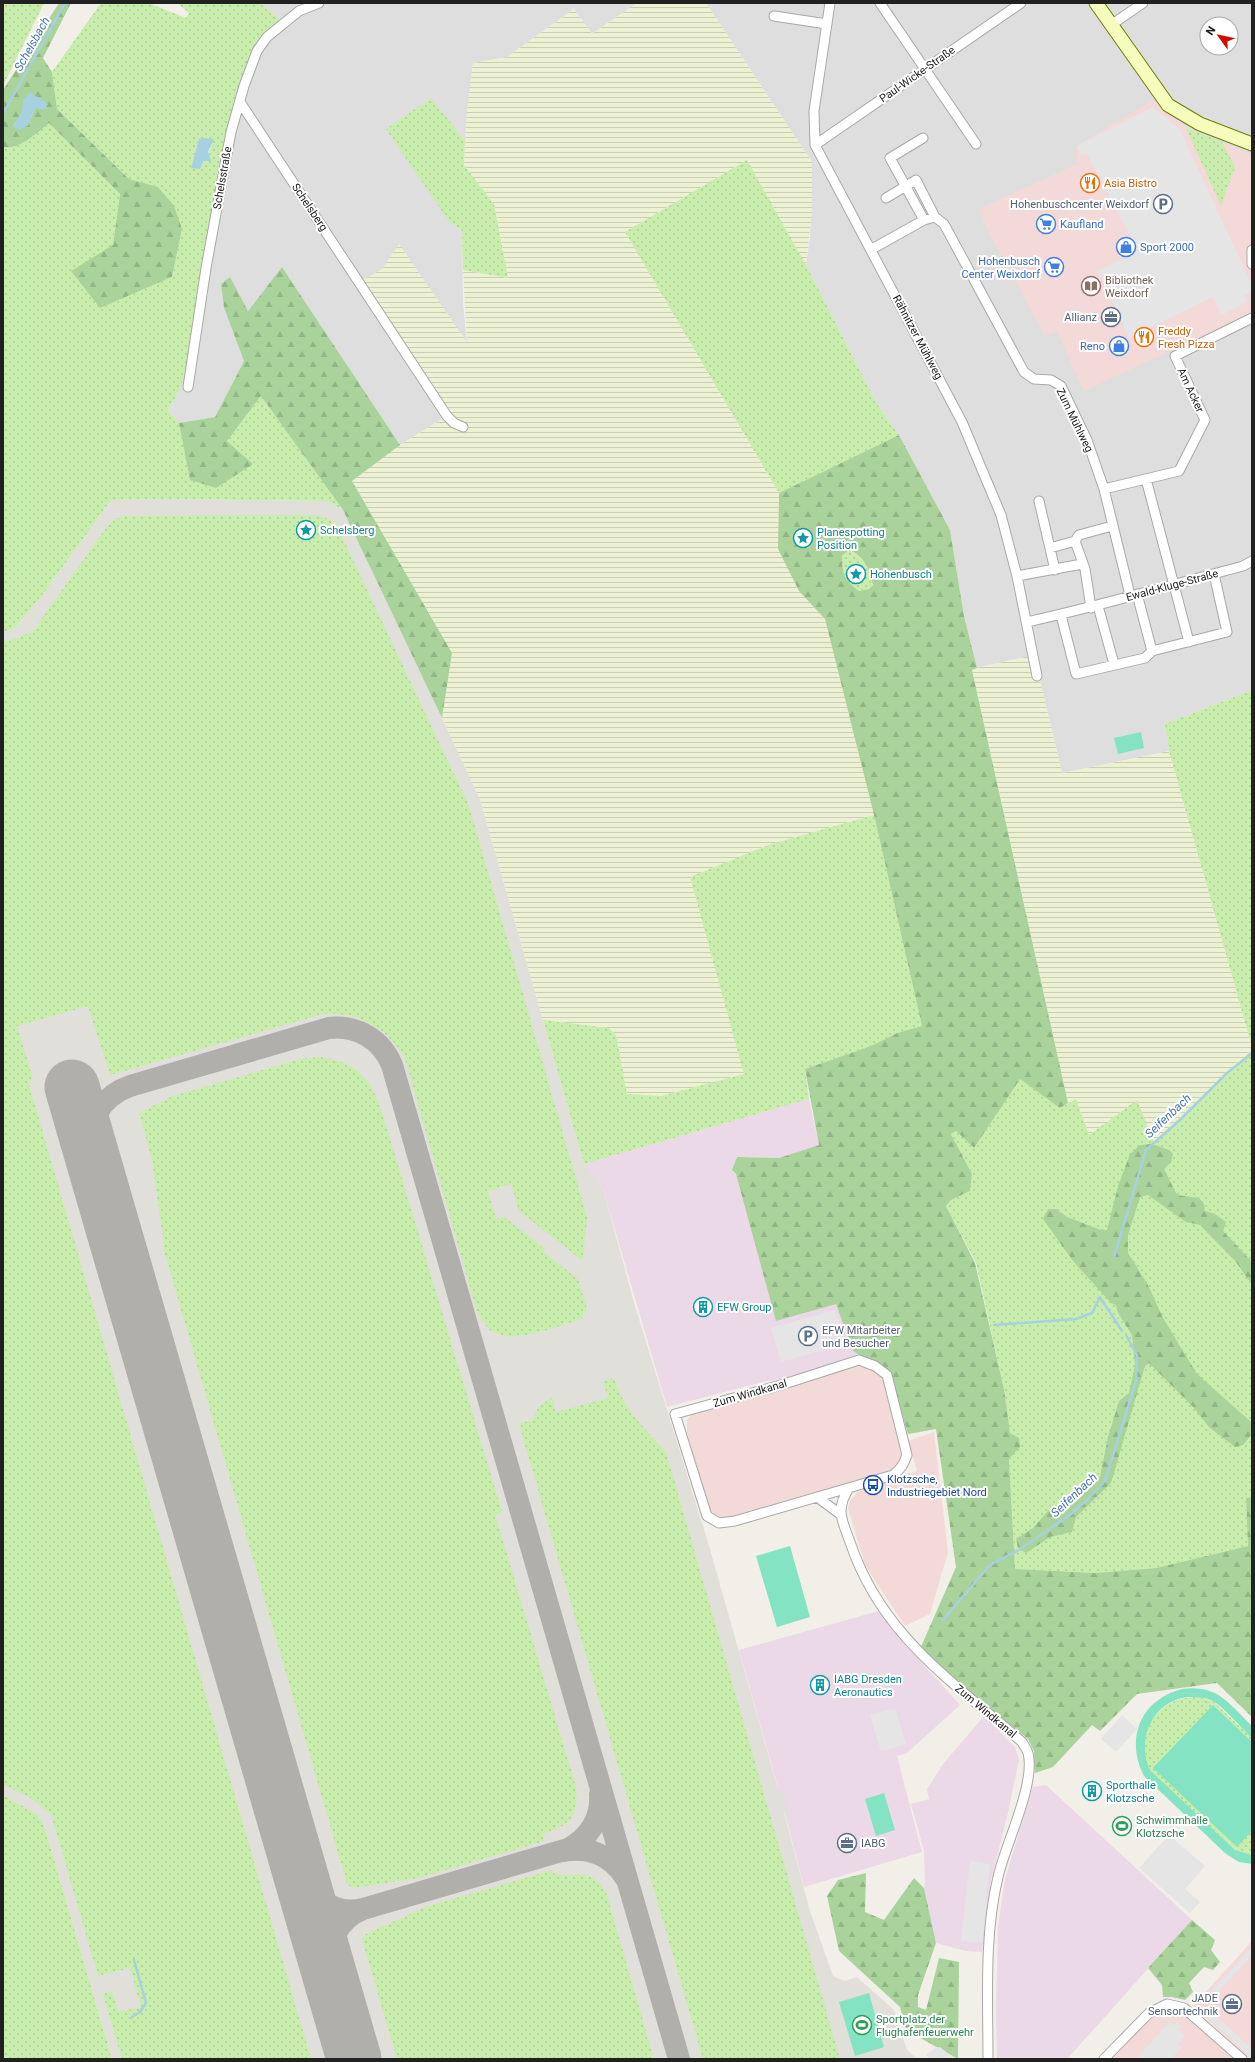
<svg xmlns="http://www.w3.org/2000/svg" width="1255" height="2062" viewBox="0 0 1255 2062" font-family="Roboto,sans-serif">
	<defs>
		<pattern id="farmland-rules" width="6" height="5" patternUnits="userSpaceOnUse"><rect width="6" height="5" fill="#edf1d3"/><path d="M0 2.5h6" fill="none" stroke="#cbceb5"/></pattern>
		<pattern id="grass-dots" width="8" height="8" patternUnits="userSpaceOnUse"><rect width="8" height="8" fill="#c9edac"/><path d="M2 2h.1M6 6h.1" fill="none" stroke="#accb94" stroke-width="1.8" stroke-linecap="round"/></pattern>
		<pattern id="forest-firs" width="22" height="20" patternUnits="userSpaceOnUse"><rect width="22" height="20" fill="#a9d39b"/><path d="M5 1l3.5 6h-7zM16 11l3.5 6h-7z" fill="#91b585"/></pattern>
	</defs>
	<rect width="100%" height="100%" fill="#f2efe8"/>
	<!-- residential -->
	<path fill="#dfdede" fill-rule="evenodd" d="M260,3h377l-45,31 -18,-25 -67,48 -34,6 -8,78 -16,-19 1,101 12,7 1,73 4,40 -68,-98 -17,24 65,147 -47,29 -118,-178 -34,44 -18,-33 -9,6 3,24 20,53 -29,56 -36,6 -11,-12 9,-17 50,-259 38,-100 16,-15z
		M706,3h546v687l-87,34 4,27 -107,22 -28,-118 -57,13 -13,-52 -14,-86 -51,-95 -22,-31 -71,-139 4,-27 2,-76zM1207,24h24v24h-24z"/>
	<!-- commercial -->
	<path fill="#f3d9d7" d="M1154,100l32,28 52,20 14,8v157l-168,78 -27,-59 -12,4 -54,-99 -12,-28 98,-45 -1,-18z
		M858,1366l18,5 8,8 19,75 -7,13 -6,6 -158,45 -11,1 -7,-3 -6,-6 -21,-78v-12l5,-6z
		M934,1432l14,120 -18,62 -25,12 -40,-61 -17,-57 2,-7 8,-9 59,-21 -9,-30z
		M1252,1941v118h-2l-57,-53z
		M1168,2011l13,3 9,6 43,39h-120l38,-41z"/>
	<!-- industrial -->
	<path fill="#ebd9e7" d="M809,1099l10,46 -40,13 -42,-1 -5,13 104,134 17,47 6,4 -71,24 -21,2 -100,26 -64,-218 -19,-25z
		M879,1611l15,21 66,73 -53,48 -10,3 25,96 -118,35 -25,-96 -40,-141z
		M984,1716l31,31 4,12 -11,54 -17,67 -9,72 -16,-1 -30,-8 -12,-55 1,-6 -1,-31 -13,-47 18,-5 -2,-10 16,-25z
		M1046,1785l146,135 -125,139h-70l-1,-45 2,-86 7,-49 28,-92z"/>
	<!-- airport -->
	<path fill="#e1dfd9" d="M162,499l166,2 15,9 33,67 104,222 104,365 19,25 32,117 74,240 69,243 3,1 7,20 -4,3 26,98 23,65 12,5 12,-4 37,33 13,40 10,9h-805l-68,-234 -9,-11 -32,-19v-1163l12,-4 26,-31 70,-97z"/>
	<!-- farmland -->
	<path fill="url(#farmland-rules)" d="M637,3h69l106,159v50l-6,53 -59,-105 -122,72 154,261 -1,33 21,65 26,28 49,196 -103,29 -81,33 55,197 -84,22 -34,-2 -11,-59 -7,-7 -66,-8 -63,-221 -38,-81 10,-65 -100,-172 48,-36 47,-29 -87,-134 22,-13 17,-25 68,98 -4,-72 45,8 -14,-74 -30,-39 2,-44 7,-58 34,-6 67,-48 18,25z
		M1034,655l28,118 107,-22 83,296v3l-98,92 -65,-7 -13,-36 -8,4 -96,-434z"/>
	<!-- grass -->
	<path fill="url(#grass-dots)" fill-rule="evenodd" d="M3,3h41l-41,83z
		M101,3h48l37,15 3,-5 -12,-10h83l21,17 -16,15 -23,46 -54,287 -11,26 -9,17 11,12 11,57 63,-16 -26,-23 34,-45 82,114 -15,-9 -166,-2 -51,1 -70,97 -26,31 -12,4v-485c18,3 33,-14 46,-25l71,72 -7,51 -13,63 72,-31 10,-48 -24,-42 -29,-8 -72,-70 -5,-37zM199,139h14c-2,14 -10,22 -22,29z
		M431,98l34,43 -1,24 30,39 14,74 -45,-8 -1,-40 -12,-7 -64,-94z
		M1186,128l36,14 13,25 -14,39z
		M747,160l59,105 71,139 22,31 -120,58 -154,-261z
		M315,515l9,2 12,7 133,282 118,411 -4,44 -64,-50 -8,-27 -23,7 8,28 8,-2 41,32 -2,3 35,27 9,30 -6,10c-24,7 -69,27 -91,11 -5,-4 -9,-12 -13,-18l-72,-254c-19,-31 -46,-46 -82,-44l-213,61 -22,-69 -71,20 16,53 -5,2 283,978h-189l-19,-65 9,-3 6,21 23,-5 -11,-39 -32,8 -47,-162 -22,-17 -26,-13v-1142l17,-5 13,-6 73,-103 8,-8 10,-4z
		M849,550c15,7 21,20 24,35l-4,4 -10,2c-14,-11 -17,-17 -17,-35z
		M1252,690v357l-83,-296 -4,-27z
		M874,815l48,211 -25,7 -26,13 -66,23 4,30 -225,65 -41,-144 66,8 7,7 11,59 34,2 83,-22 -54,-197 81,-33z
		M1252,1050v447l-6,1 2,48 -92,22 -61,5 -80,-4 -6,-110 11,-12 -10,-13 -6,-45 -28,-126 -30,-57 5,-6 19,-9 2,-17 -21,-40 5,-3 18,17 46,-70 40,30 16,-9 13,36 48,-35 17,42z
		M319,1057c38,5 51,20 63,55l120,400 -7,2 81,273c3,30 -7,39 -34,47l2,7 -125,37 -66,10 -6,-4 -184,-637 1,-1 -12,-87 -13,-46 34,-17 128,-37z
		M614,1378c11,34 29,48 52,74l174,607h-137l-184,-635 13,-4 6,-12 14,-11 4,15 52,-14 -5,-17z
		M1200,1697l13,4 39,37v4l-39,-37 24,142 15,-16v24l-17,-5 -85,-80c-17,-39 8,-75 50,-73z
		M3,1795l33,19 8,11 68,234h-109z
		M552,1870l1,3c24,9 31,-11 53,19l48,167h-257l-35,-120 4,-5 60,-27z"/>
	<!-- forest -->
	<path fill="url(#forest-firs)" fill-rule="evenodd" d="M59,3h12l-28,55 9,14 5,37 72,70 29,8 16,19 8,23 -10,48 -72,31 -29,-37 42,-26 7,-51 -71,-71c-13,10 -28,27 -46,24v-57zM48,104l-13,5 -8,17h-14l9,-13z
		M282,267l118,178 -48,36 100,172 -10,65 -99,-208 -82,-114 -34,45 26,23 -37,24 -26,-8 -11,-57 36,-6 29,-56 -20,-53 -3,-24 9,-7 18,34z
		M899,435l51,95 14,86 13,52 -5,2 96,433 -8,5 -40,-29 -46,69 -18,-17 -5,3 21,40 -2,17 -19,9 -5,6 29,57 29,126 6,44 9,5 1,9 -11,12 6,110 80,4 61,-5 92,-22 -2,-48 6,-1v220l-35,-34 -80,11 -37,37 -8,-6 -39,42 -18,6 -1,-22 -6,-12 -93,-75 -15,-15 36,-82 -20,-138 -28,5 -18,-60 -37,-23 -17,-47 -60,17 -40,-147 -4,-4 5,-13 42,1 40,-13 -14,-76 66,-23 26,-13 25,-7 -48,-211 -49,-196 -26,-28 -21,-42 1,-56zM849,550c15,6 21,20 24,35l-4,4 -10,2c-14,-11 -17,-17 -17,-35z
		M1152,1144l17,6 4,4 -2,8 -7,7 13,26 22,3 5,6 1,7 10,3 11,8 -3,9 29,31v23l-16,-23 -36,-37 -14,-3 -38,-27 -8,2 -12,38v18l20,32 15,33 34,56 54,48 1,12 -9,11 -8,2 -26,-20 -15,-19 -45,-45 -4,3 -34,117 -35,34 -4,15 -22,5 -24,16 -8,-5 -2,-9 17,-11 15,-17 28,-11 24,-23 8,-40 11,-36 10,-8 6,-28 -3,-30 -14,-22 -2,-8 -5,-2 -38,-42 -30,-42 5,-10h8l11,8 34,13h6l11,-44 12,-32 10,-9z
		M866,1873l-1,39 19,8 30,-42 10,10 12,55 -18,52v12l8,3 13,-52 20,4 -1,97 -52,-29 -6,-23 -61,-56 -12,-55 11,-16z
		M1192,1920l23,20 -4,10 9,12 -7,8 -9,-3 -15,16 4,9 -8,8 -13,-3h-9l-1,-12 -14,-17z"/>
	<!-- pitch -->
	<path fill="#83e3c3" d="M1141,732l3,16 -26,6 -4,-16z
		M790,1546l20,71 -33,10 -21,-71z
		M1182,1689c36,-5 47,15 70,37v12c-10,-9 -30,-33 -41,-38 -7,-3 -16,-3 -24,-3 -35,5 -51,42 -37,73l85,80 17,5v9l-13,-2 -13,-8 -82,-78c-19,-37 -4,-76 38,-87z
		M1213,1705l39,37v89l-15,16 -84,-79z
		M884,1793l11,37 -19,6 -11,-37z
		M869,1993l15,54 -29,9 -16,-54z"/>
	<!-- parking -->
	<path fill="#e5e5e5" d="M1153,107l27,23 72,155v6l-8,4 3,7 -25,13 -9,-18 -84,41 -31,-67 40,-20 -51,-97 -5,2 -6,-10z
		M835,1310l12,33 -66,19 -10,-34z
		M895,1708l11,36 -25,8 -11,-37z
		M1122,1715l15,14 -21,23 -15,-13z
		M1169,1835l36,31 -20,23 15,13 -10,11 -51,-45z
		M970,1861l20,3 -8,79 -21,-2z
		M1252,1947v8l-41,45 -4,-4z
		M1212,2012l40,37v9l-45,-41z
		M1169,2022l4,4 4,-4 5,4 -3,4 6,6 -6,7 3,4 -11,12h-33l-1,-1z
		M940,2047l14,12h-24l-4,-4 9,-7z"/>
	<!-- water -->
	<path fill="#a7d1e1" d="M30,92l18,12 -3,5h-10l-8,17 -8,4 -6,-4 9,-13 1,-13z
		M203,138l11,1 -6,13 3,9h-8l-3,8 -9,-1 8,-29z"/>
	<g fill="none" stroke-linecap="round" stroke-linejoin="round">
		<!-- stream -->
		<path stroke="#a7d1e1" stroke-width="2.5" d="M3,114l62,-111
			M1114,1257l32,-107 35,-31 46,-46 25,-20
			M994,1325l82,-6 16,-6 8,-16 22,34
			M942,1621l48,-56 29,-15 51,-35 19,-17 16,-17 31,-100 1,-26 -11,-20
			M132,2017l8,-5 6,-9 -12,-43"/>
		<!-- taxiway -->
		<path stroke="#b0afac" stroke-width="22" d="M92,1153c-3,-32 6,-55 38,-67l199,-58c28,-3 52,11 63,37l287,994
			M563,1851c25,-5 48,4 62,26
			M300,1873c9,24 36,43 63,36l205,-60c21,-11 34,-31 32,-55
			M329,1974c-5,-26 8,-55 34,-65"/>
		<!-- runway -->
		<path stroke="#b0afac" stroke-width="55" d="M72,1087l282,972"/>
		<defs>
			<path id="street" d="M830,3l-16,108 1,34 147,277 39,93 16,61 20,100
				M880,3l96,141
				M774,16l53,8
				M1111,25l32,-22
				M240,102l207,314 7,7 9,4
				M923,138l-33,20 34,62
				M815,145l206,-142
				M886,198l30,-18 19,37
				M872,249l52,-29 11,-3 9,7 80,148 10,7 17,1 10,6 26,54 17,49 26,106
				M1252,250v14
				M188,387l18,-119 25,-136 13,-46 13,-35 10,-14 32,-26 20,-8
				M1146,479l43,163
				M1104,489l75,-18 26,-51 -30,-64 77,-38
				M1039,501l16,69
				M1075,541l10,28 6,39
				M1050,548l25,-7 4,-6 33,-9
				M1017,576l65,-12
				M1137,594l15,57
				M1098,606l16,58
				M1061,615l15,59 69,-16 7,-7 75,-19 -13,-58
				M1027,622c73,-16 144,-37 216,-56l9,-5
				M859,1360l16,6 12,9 20,80c-3,9 -6,14 -14,20l-158,46 -16,2 -12,-7 -32,-102 106,-29z
				M849,1488c-14,22 -7,32 1,54 31,93 102,139 172,200 2,4 5,7 6,11 8,31 -23,92 -30,124 -14,58 -10,122 -10,182
				M817,1497l23,17
				M1104,2059l45,-46 18,-9 17,4 58,51"/>
			<path id="secondary" d="M1096,3l72,102 32,19 52,20"/>
		</defs>
		<!-- street casing -->
		<use href="#street" stroke="#a8a8a8" stroke-width="11"/>
		<!-- secondary casing -->
		<use href="#secondary" stroke="#6c8000" stroke-width="15"/>
		<!-- street -->
		<use href="#street" stroke="#fff" stroke-width="9"/>
		<!-- secondary -->
		<use href="#secondary" stroke="#f6fcbb" stroke-width="13"/>
	</g>
	<!-- icons -->
	<defs>
		<symbol id="restaurant-ring" viewBox="-11 -11 22 22"><circle r="9.5" fill="#fff" stroke="#e8710a" stroke-width="1.5"/><path d="M-5-6h1v4h1v-4h1v4h1v-4h1v5L-1.5 .5V6h-2V.5L-5-1ZM5-6V6H3V1.5H1.5Q1.5-4 5-6Z" fill="#e8710a"/></symbol>
		<symbol id="parking-ring" viewBox="-11 -11 22 22"><circle r="9.5" fill="#fff" stroke="#5c6f8a" stroke-width="1.5"/><path d="M-3.5-5.5H1a3.5 3.5 0 0 1 0 7H-1V5.5H-3.5ZM-1-3.4V-.6H.8a1.4 1.4 0 0 0 0-2.8Z" fill="#5c6f8a"/></symbol>
		<symbol id="supermarket-ring" viewBox="-11 -11 22 22"><circle r="9.5" fill="#fff" stroke="#3f7fe0" stroke-width="1.5"/><path d="M-6-5.5h2.5l.6 2H6L4.5 2H-2.5L-4.4-4H-6ZM-1.5 3.2a1.3 1.3 0 1 0 .1 0ZM3 3.2a1.3 1.3 0 1 0 .1 0Z" fill="#3f7fe0"/></symbol>
		<symbol id="shop-ring" viewBox="-11 -11 22 22"><circle r="9.5" fill="#fff" stroke="#3f7fe0" stroke-width="1.5"/><path d="M-5-2.5h2.3a2.7 3.5 0 0 1 5.4 0H5L5.5 6h-11ZM-1.5-2.5h3a1.5 2.3 0 0 0-3 0Z" fill="#3f7fe0"/></symbol>
		<symbol id="library-ring" viewBox="-11 -11 22 22"><circle r="9.5" fill="#fff" stroke="#8d6e63" stroke-width="1.5"/><path d="M-6-4Q-3-5.5-.7-3.5V5Q-3 3-6 4ZM6-4Q3-5.5 .7-3.5V5Q3 3 6 4Z" fill="#8d6e63"/></symbol>
		<symbol id="office-ring" viewBox="-11 -11 22 22"><circle r="9.5" fill="#fff" stroke="#5c6f8a" stroke-width="1.5"/><path d="M-6-3h4V-5.5h4V-3h4V5H-6ZM-1-4.5V-3h2v-1.5ZM-6 0V1H6V0Z" fill="#5c6f8a"/></symbol>
		<symbol id="sight-ring" viewBox="-11 -11 22 22"><circle r="9.5" fill="#fff" stroke="#0f9aa8" stroke-width="1.5"/><path d="M0-6L1.8-2.2L6-1.7L2.9 1.2L3.7 5.4L0 3.3L-3.7 5.4L-2.9 1.2L-6-1.7L-1.8-2.2Z" fill="#0f9aa8"/></symbol>
		<symbol id="building-ring" viewBox="-11 -11 22 22"><circle r="9.5" fill="#fff" stroke="#0f9aa8" stroke-width="1.5"/><path d="M-4-6H4V6H1V3H-1V6H-4ZM-2.5-4.3h1.7v1.8h-1.7ZM.8-4.3h1.7v1.8H.8ZM-2.5-1h1.7V.8h-1.7ZM.8-1h1.7V.8H.8Z" fill="#0f9aa8"/></symbol>
		<symbol id="bus-ring" viewBox="-11 -11 22 22"><circle r="9.5" fill="#fff" stroke="#1a4fb4" stroke-width="1.5"/><path d="M-5-6H5V4H4V6H2V4H-2V6H-4V4H-5ZM-3.5-4V0h7V-4ZM-3.5 1.2v1.5H-2V1.2ZM2 1.2v1.5H3.5V1.2Z" fill="#1a4fb4"/></symbol>
		<symbol id="stadium-ring" viewBox="-11 -11 22 22"><circle r="9.5" fill="#fff" stroke="#2e9e5b" stroke-width="1.5"/><path d="M0-5a6.5 5 0 1 0 0 10a6.5 5 0 1 0 0-10ZM-3.5-1.8h7v3.6h-7Z" fill="#2e9e5b"/></symbol>
	</defs>
	<g fill-rule="evenodd">
		<use href="#restaurant-ring" x="1079" y="172" width="22" height="22"/>
		<use href="#parking-ring" x="1152" y="193" width="22" height="22"/>
		<use href="#supermarket-ring" x="1035" y="213" width="22" height="22"/>
		<use href="#shop-ring" x="1115" y="236" width="22" height="22"/>
		<use href="#supermarket-ring" x="1043" y="256" width="22" height="22"/>
		<use href="#library-ring" x="1080" y="275" width="22" height="22"/>
		<use href="#office-ring" x="1100" y="306" width="22" height="22"/>
		<use href="#restaurant-ring" x="1133" y="326" width="22" height="22"/>
		<use href="#shop-ring" x="1108" y="335" width="22" height="22"/>
		<use href="#sight-ring" x="295" y="519" width="22" height="22"/>
		<use href="#sight-ring" x="792" y="527" width="22" height="22"/>
		<use href="#sight-ring" x="845" y="563" width="22" height="22"/>
		<use href="#building-ring" x="692" y="1296" width="22" height="22"/>
		<use href="#parking-ring" x="797" y="1325" width="22" height="22"/>
		<use href="#bus-ring" x="862" y="1474" width="22" height="22"/>
		<use href="#building-ring" x="809" y="1674" width="22" height="22"/>
		<use href="#building-ring" x="1081" y="1780" width="22" height="22"/>
		<use href="#stadium-ring" x="1111" y="1815" width="22" height="22"/>
		<use href="#office-ring" x="836" y="1832" width="22" height="22"/>
		<use href="#office-ring" x="1221" y="1993" width="22" height="22"/>
		<use href="#stadium-ring" x="851" y="2014" width="22" height="22"/>
	</g>
	<g text-anchor="middle" stroke-width="4" stroke-linejoin="round" paint-order="stroke">
		<!-- street labels -->
		<g font-size="11" fill="#212121" stroke="#fff">
			<text transform="translate(917 74) rotate(-35)" y="4">Paul-Wicke-Straße</text>
			<text transform="translate(222 178) rotate(-80)" y="4">Schelsstraße</text>
			<text transform="translate(310 207) rotate(56)" y="4">Schelsberg</text>
			<text transform="translate(918 337) rotate(62)" y="4">Rähnitzer Mühlweg</text>
			<text transform="translate(1191 390) rotate(65)" y="4">Am Acker</text>
			<text transform="translate(1075 420) rotate(64)" y="4">Zum Mühlweg</text>
			<text transform="translate(1172 585) rotate(-15)" y="4">Ewald-Kluge-Straße</text>
			<text transform="translate(750 1393) rotate(-16)" y="4">Zum Windkanal</text>
			<text transform="translate(986 1711) rotate(40)" y="4">Zum Windkanal</text>
		</g>
		<!-- food labels -->
		<g font-size="11" fill="#c56008" stroke="#fff" text-anchor="start">
			<text x="1104" y="187">Asia Bistro</text>
			<text x="1158" y="335">Freddy<tspan x="1158" dy="13">Fresh Pizza</tspan></text>
		</g>
		<!-- service labels -->
		<g font-size="11" fill="#4e5e75" stroke="#fff" text-anchor="end">
			<text x="1149" y="208">Hohenbuschcenter Weixdorf</text>
			<text x="1097" y="321">Allianz</text>
			<text x="822" y="1334" text-anchor="start">EFW Mitarbeiter<tspan x="822" dy="13">und Besucher</tspan></text>
			<text x="861" y="1847" text-anchor="start">IABG</text>
			<text x="1218" y="2002">JADE<tspan x="1218" dy="13">Sensortechnik</tspan></text>
		</g>
		<!-- shop labels -->
		<g font-size="11" fill="#366cbe" stroke="#fff" text-anchor="start">
			<text x="1060" y="228">Kaufland</text>
			<text x="1140" y="251">Sport 2000</text>
			<text x="1040" y="265" text-anchor="end">Hohenbusch<tspan x="1040" dy="13">Center Weixdorf</tspan></text>
			<text x="1105" y="350" text-anchor="end">Reno</text>
		</g>
		<!-- education labels -->
		<g font-size="11" fill="#785e54" stroke="#fff" text-anchor="start">
			<text x="1105" y="284">Bibliothek<tspan x="1105" dy="13">Weixdorf</tspan></text>
		</g>
		<!-- culture labels -->
		<g font-size="11" fill="#0d838f" stroke="#fff" text-anchor="start">
			<text x="320" y="534">Schelsberg</text>
			<text x="817" y="536">Planespotting<tspan x="817" dy="13">Position</tspan></text>
			<text x="870" y="578">Hohenbusch</text>
			<text x="717" y="1311">EFW Group</text>
			<text x="834" y="1683">IABG Dresden<tspan x="834" dy="13">Aeronautics</tspan></text>
			<text x="1106" y="1789">Sporthalle<tspan x="1106" dy="13">Klotzsche</tspan></text>
		</g>
		<!-- transit labels -->
		<g font-size="11" fill="#164399" stroke="#fff" text-anchor="start">
			<text x="887" y="1483">Klotzsche,<tspan x="887" dy="13">Industriegebiet Nord</tspan></text>
		</g>
		<!-- leisure labels -->
		<g font-size="11" fill="#27864d" stroke="#fff" text-anchor="start">
			<text x="1136" y="1824">Schwimmhalle<tspan x="1136" dy="13">Klotzsche</tspan></text>
			<text x="876" y="2023">Sportplatz der<tspan x="876" dy="13">Flughafenfeuerwehr</tspan></text>
		</g>
		<!-- water labels -->
		<g font-size="12" font-style="italic" fill="#4575af" stroke="#fff">
			<text transform="translate(32 44) rotate(-61)" y="4">Schelsbach</text>
			<text transform="translate(1168 1116) rotate(-43)" y="4">Seifenbach</text>
			<text transform="translate(1074 1495) rotate(-43)" y="4">Seifenbach</text>
		</g>
	</g>
	<!-- border -->
	<rect width="1255" height="2062" fill="none" stroke="#212121" stroke-width="8"/>
	<!-- north arrow -->
	<g transform="translate(1219 36) rotate(303)"><circle r="19" fill="#ffffff" stroke="#a6a6a6"/>
	<path d="M0-3L7 15L0 10L-7 15Z" fill="#d20a00"/>
	<text y="-6" font-size="11" font-weight="bold" text-anchor="middle" fill="#212121">N</text>
	</g>
</svg>
